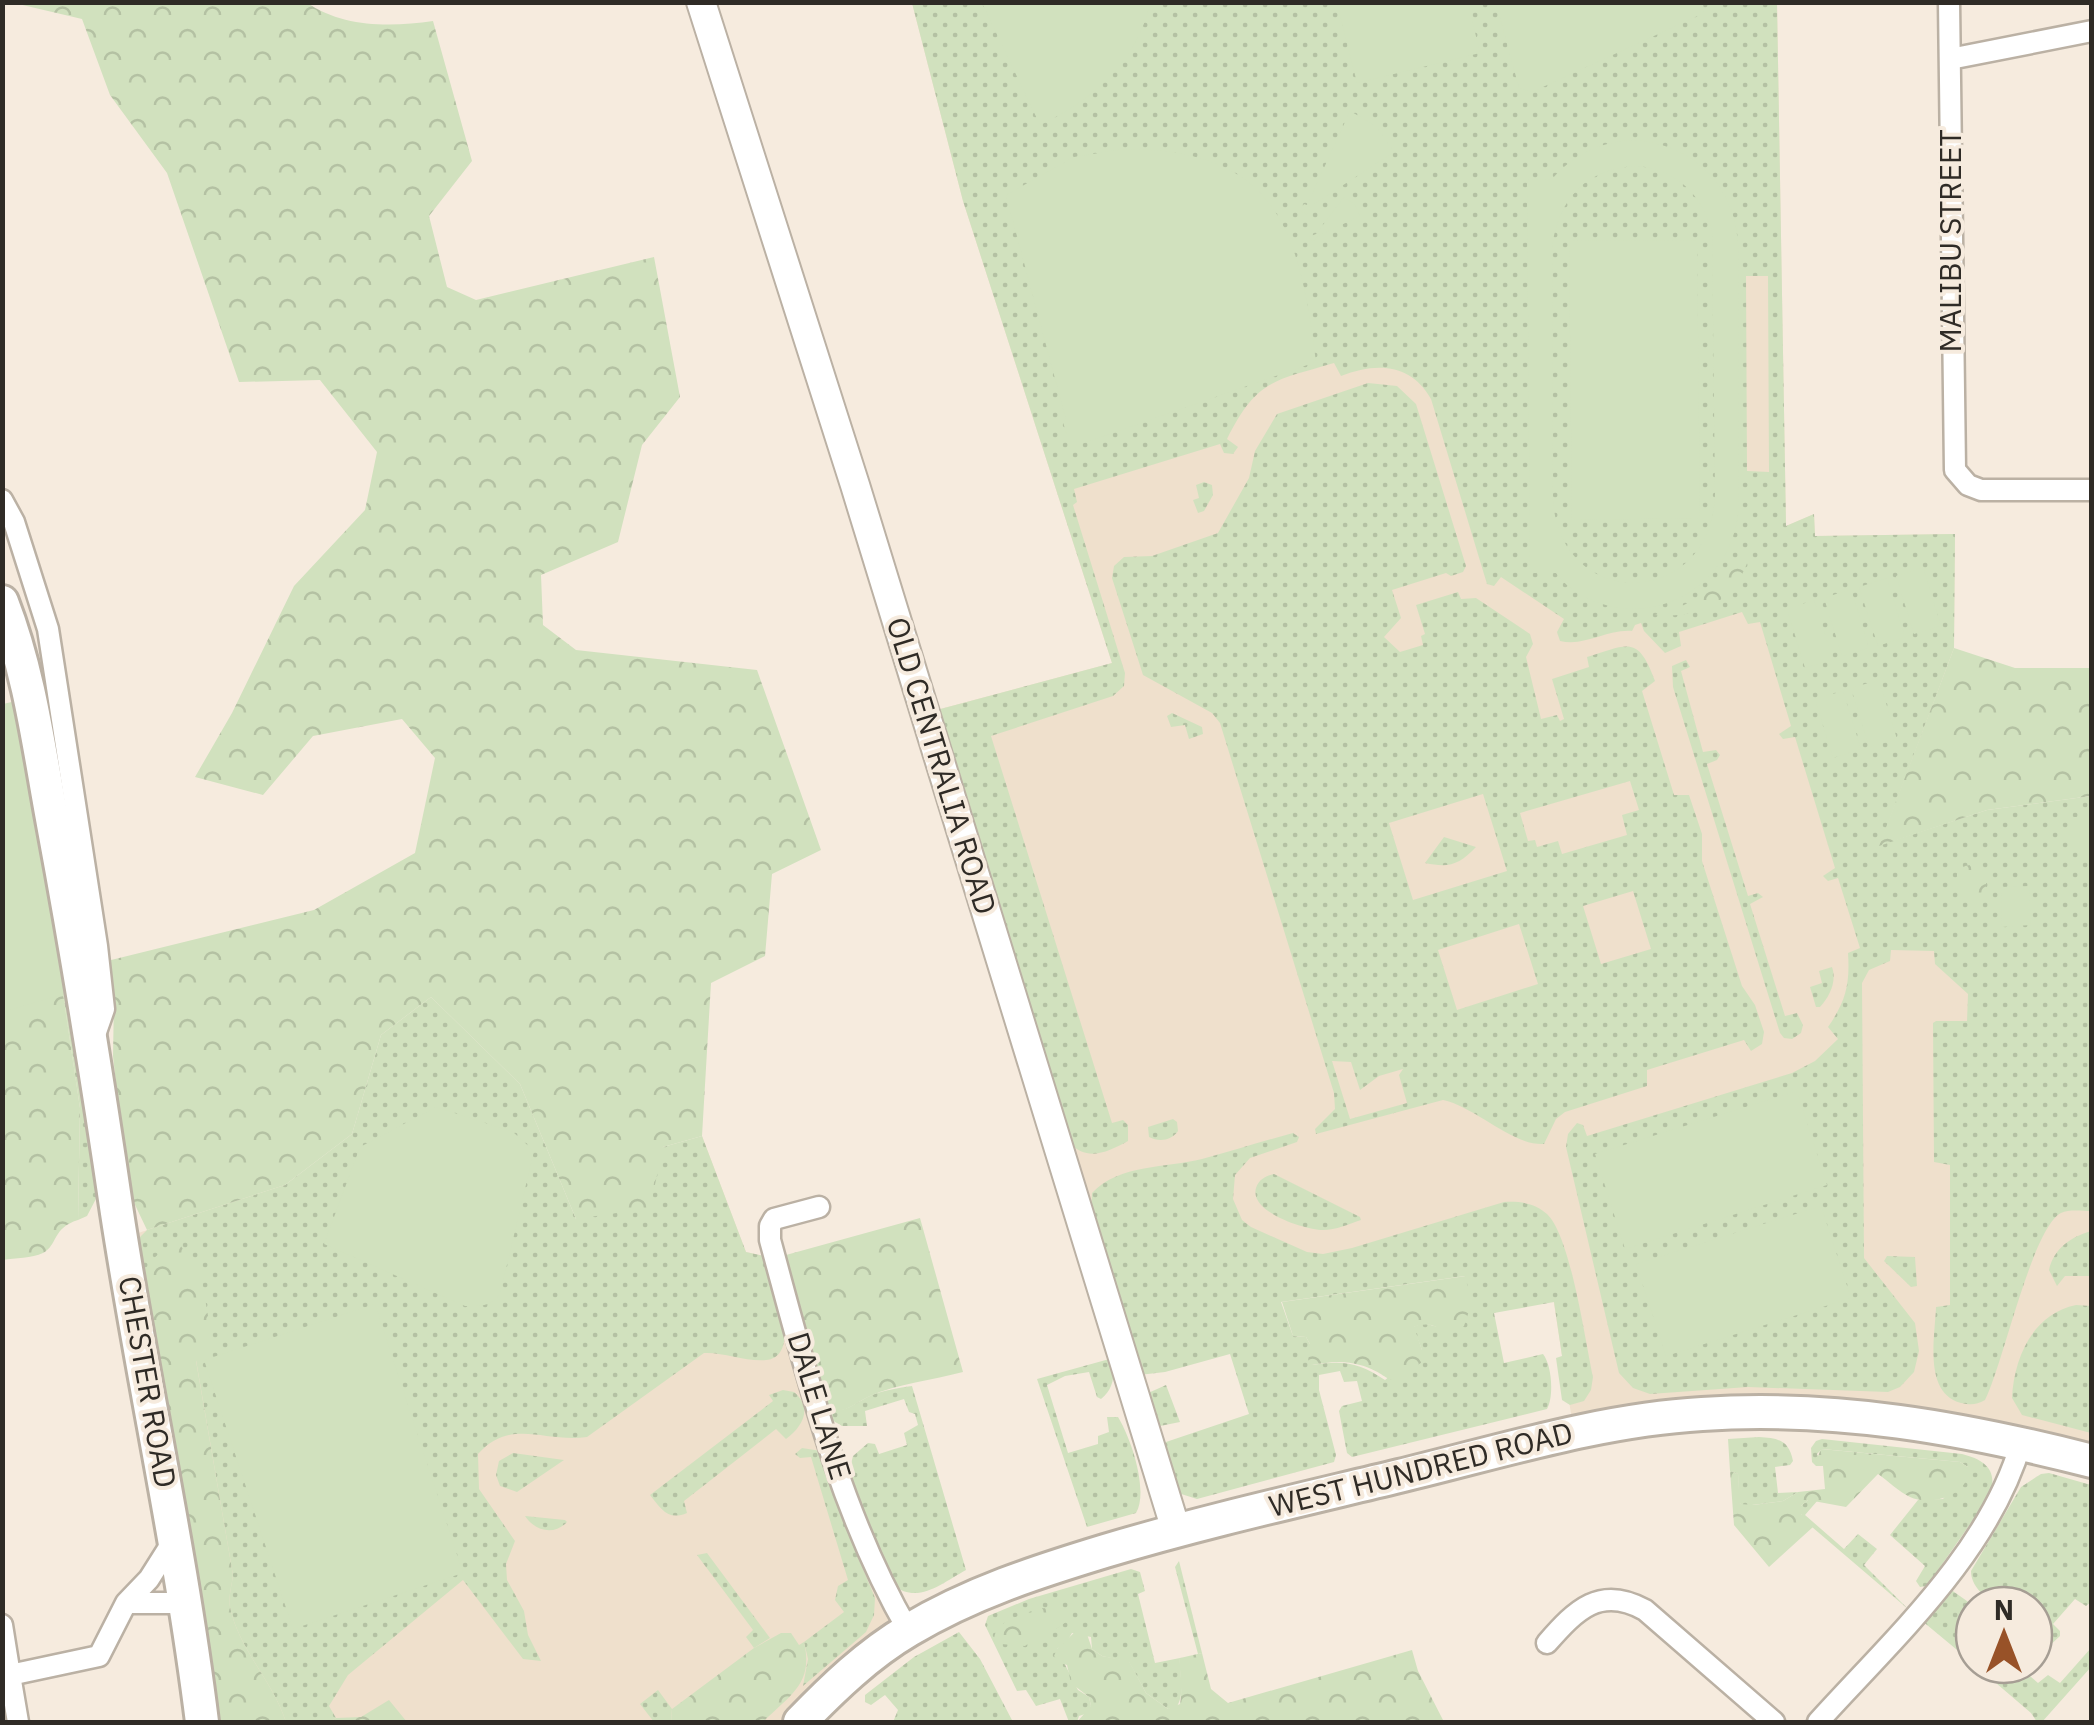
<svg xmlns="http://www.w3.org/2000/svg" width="2094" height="1725" viewBox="0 0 2094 1725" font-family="'IBM Plex Sans',sans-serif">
	<defs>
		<pattern id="grass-dots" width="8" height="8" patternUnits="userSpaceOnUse" patternTransform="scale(2.5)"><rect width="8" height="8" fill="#d1e1be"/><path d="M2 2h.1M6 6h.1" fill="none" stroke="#b4c1a3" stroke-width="1.8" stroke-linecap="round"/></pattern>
		<pattern id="forest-crowns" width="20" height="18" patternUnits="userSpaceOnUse" patternTransform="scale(2.5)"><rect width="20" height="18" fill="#d1e1be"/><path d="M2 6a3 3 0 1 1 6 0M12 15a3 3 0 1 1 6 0" fill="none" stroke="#b4c1a3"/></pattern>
	</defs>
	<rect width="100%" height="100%" fill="#f6ebde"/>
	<!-- built -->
	<path fill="#efe0cc" d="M912,3h865l9,523 28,-12 1,22 140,-2 -1,114 -74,197 211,-49v663l-195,-40 -322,14 -26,-168 -450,15 -173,-567 187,-50 -149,-462z
		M702,1136l44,116 27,6 75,247 60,125 -111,92h-592l-82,-484 162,-53 291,34z"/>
	<!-- grass -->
	<path fill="url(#grass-dots)" fill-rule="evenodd" d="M912,3h865l9,523 28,-12 1,22 140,-2 -1,114 -74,197 107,-35 104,-14v415c-9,0 -22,-2 -30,2 -29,15 -58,152 -76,187 -9,5 -14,5 -24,3 -38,-10 -26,-66 -25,-96l14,-2v-140l-16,-3 -1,-139 3,-2h31l1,-27 -33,-30 -1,-13 -43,-1 -1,11 -21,9 -7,13 2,275 51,65 4,28 -5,21 -14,15 -12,5 -140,-5 -98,7 -17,-6 -14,-15 -53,-226 2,-13 9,-11 6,2 4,11 205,-63 23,-12 23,-22 -10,-12c18,-26 22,-43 20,-74l12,-5 -22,-70 -10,3 -5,-5 12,-8 -40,-131 -12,2 -4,-5 12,-8 -31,-104 -12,2 -6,-12 -63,20 2,14 -16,7 -21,-22 -3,-8 -6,2 -3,6c-25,-2 -47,16 -72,10l-3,-9 7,-13 -63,-42 -7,9 -7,-2 -56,-185c-20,-36 -55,-37 -90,-23l-7,-13c-60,18 -77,16 -107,76l11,8 -5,7 -9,-1 -4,-9 -146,45 3,13 -4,3 52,168 -1,13 -11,10 -122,40 121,387 11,-3 5,5v16c-20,11 -41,21 -58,2l-137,-432 179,-48 -149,-462zM1746,276h22l1,196 -22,-1z
		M1368,383l29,3 19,18 50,162 -3,6 -12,4 -5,-3 -54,17 9,28 -17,19 16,15 23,-7 -2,-9 4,-2 -9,-29 42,-13 3,7 15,-1 54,36 3,10 -7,13 15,62 16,-4 3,6 4,-2 -12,-40 37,-12 -2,-10c42,-13 51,-22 68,24l-13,10 32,104h15l13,39v27l40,125 13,19 9,27 -2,12 -11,7 -7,-11 -97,30v16l-82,26 -9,7 -12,25c-32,2 -68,-37 -101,-44l-127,34 -1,-5 20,-20 -1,-16 -114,-370 -8,-10 -69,-38 -31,-97 2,-12 10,-9 28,-1 66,-23 31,-55 6,-27 22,-37zM1630,781l9,29 -17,5 5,20 -65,19 -4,-13 -21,6 -2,-7 -7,1 -8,-28zM1483,794l24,77 -94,29 -24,-77zM1633,891l18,58 -50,15 -18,-58zM1519,924l19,60 -81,26 -19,-60zM1332,1061l19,1 9,28 19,-14 24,-7 -4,6 8,28 -57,16z
		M1204,482l8,3 1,10 -9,16 -6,2 -5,-13 6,-2 -3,-13z
		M1686,660l4,7 -9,4 22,81 13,-2 4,5 -3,5 -10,4 41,132 10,-3 5,4 -13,7 35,112 12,-3 6,12 -2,8 -9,6 -8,-1 -4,-5 -107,-346 -1,-21z
		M1172,713l30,14 1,7 -14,5 -4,-14 -14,2 -4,-11z
		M45,829l53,366 -11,21 -9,4 2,-112 -17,-114z
		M1444,837l32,10c-17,18 -27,21 -51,16z
		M1832,967c5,14 -2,29 -12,40h-4l-6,-20 12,-4 -3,-12z
		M431,997l89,87 56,135 87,-72 39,-11 44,116 18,4c7,23 41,100 2,104 -20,2 -42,-8 -62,-7l-117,84c-43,6 -76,-20 -109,17l1,35 36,52 -9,23 1,16 17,31 4,24 13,26 -18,-2 -60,-79 -115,95 -19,31 7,12 -7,4h-43c-13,-41 -47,-72 -56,-115 -2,-10 2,-22 3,-32l-37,-215 -54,-71 -6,-48 11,-11 138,-45 67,-51 29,-99z
		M1173,1119l4,3 1,9c-7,10 -19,11 -29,6l-1,-10z
		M1293,1133l6,4 -2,5 -47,16 -15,17 -2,24 9,21 9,7 56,25 16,2 29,-6 152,-46c15,-1 31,1 43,12 24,23 38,127 46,163l-2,13 -7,11 -14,4 -8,-5 -6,-42 6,-2 -8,-54 -60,11 10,50 39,-9c9,11 11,43 4,55l-195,48 -5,-4 -8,-42 3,-5 20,-5 -5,-20 -13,1 -4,-11 -21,4v15l17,65 -2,7 -137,37 -19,-6 -16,-47 4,-4 83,-28 -19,-60 -65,18 -26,3 -48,-157 1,-25c27,-29 75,-25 110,-34 31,-8 61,-18 91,-26zM1465,1276l-27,51 -15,-4 -10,4 9,23 -37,30c-27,-18 -41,-20 -73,-15l-2,-21 -4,-7 -13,-1 -12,-34z
		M1274,1174l86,43 1,3c-12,4 -25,10 -38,10 -18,0 -74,-18 -67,-42 3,-9 10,-12 18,-14z
		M2091,1231v45h-26l-8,10 -8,-16c5,-22 22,-33 42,-39z
		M1887,1256l28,1 2,29 -6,1 -27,-26z
		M2076,1305l15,1v127l-69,-18 -10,-17c2,-41 21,-84 64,-93z
		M1113,1358c2,16 1,31 -12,41l-4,-2 -8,-25 -24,4 -18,9 21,68 30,-9v-8l11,-4 -2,-15h11c13,21 31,74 18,96l-49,14 -50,-148z
		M1166,1385l14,37 -25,5 -9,-33z
		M912,1386l54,184c-24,13 -48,35 -73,15l-44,-113 4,-16 15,-13 7,1 4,10 28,-9 -3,-12 14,-8 -3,-11 -6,-2 -5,-13 -39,12 2,15h-25l-12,-7 -3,-11c19,7 28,-6 45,-13 13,-5 26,-7 40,-9z
		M783,1390l11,2c19,16 9,34 -8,47l-10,-10 -92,72 3,12c-19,8 -26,-4 -37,-18l123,-94 -4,-6z
		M1759,1437c19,1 30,3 34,24l-3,4 -15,2 3,26 20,-1 -15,9 -39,5 -5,-3 -1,-29 -8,-3 -2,-32z
		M1822,1439l140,15c24,6 37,17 27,43l-62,89 -7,1 -4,-6 9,-15 -35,-31 28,-35 25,-1 25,-32 -8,-5 -138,-13 -5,5 6,12h-7l-4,-4 -1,-14 5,-7z
		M802,1448l19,3 15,52 39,95 -1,17 -8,17 -63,54 5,-27 -4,-17 40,-30 -9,-12 3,-14 10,-6 -37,-123 -11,1 -5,-4z
		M513,1453l51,7 -47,32 -17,-6 -4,-11 3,-14z
		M2049,1473l42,12 1,116 -6,5 -11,-7 -22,25 7,7v5l-14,13 -4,-6 7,-10 -15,-13v-15h-17l-12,-10 -7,7c-14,-4 -27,-16 -27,-31l50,-84 20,-13z
		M1808,1500h10l-13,15 39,34 14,-15 19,15 -13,16 44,44 -103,-88 -4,-7v-8z
		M525,1516l40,4 2,2c-13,14 -32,9 -42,-6z
		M707,1553l63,85 -16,10 -8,-11 7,-7 -56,-75z
		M1179,1561l23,92 -4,1 -23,-87z
		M1131,1569l9,3 5,19 -7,3 17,69 25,-5c-1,17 6,35 -4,50l-8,1 -22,-16 -17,-31 -27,-6 -10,-7 -1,-12 -19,-4 -6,10 -9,6 21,41 11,7 2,9 -3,7 -9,3 -2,6h-8l-9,-23 -24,7 -10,-16 -9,1 -32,-66 3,-9 41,-17z
		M1950,1589l24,17v58l-53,-44z
		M959,1632l21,27 33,63h-120l5,-12 -13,-15 -14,10 -6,-3v-7l49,-38z
		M2091,1648v19l-49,55h-5l-6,-9 -56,-48h42l21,18 10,-8 12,8z
		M658,1690l14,19 -1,13h-17l-14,-18z"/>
	<!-- forest -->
	<path fill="url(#forest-crowns)" d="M306,2c37,26 85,25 127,19l39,140 -43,55 18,71 29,13 178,-43 26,140 -38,48 -24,97 -77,33 2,50 33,25 181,20 64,180 -49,24 -7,82 -54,27 -9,153 -39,11 -13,61 -74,11 -56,-135 -89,-87 -50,38 -29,99 -67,51 -138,45 -20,-42 -14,-132 1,-57 -7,-38 207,-51 101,-57 20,-95 -33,-39 -89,17 -50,59 -68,-18 37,-64 62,-127 71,-76 12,-58 -57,-72 -81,2 -72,-209 -57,-78 -28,-76 -68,-16z
		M1751,552c-14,48 -48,67 -96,63 46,-10 61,-36 96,-63z
		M1954,648l61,20h76v128l-104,14 -108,36z
		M2,829l61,165 17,114 -2,112c-26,8 -20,25 -35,33 -11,5 -28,5 -40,7z
		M1980,863l6,7v21l-8,7 -13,1 -8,-8v-18l8,-7z
		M920,1218l43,154c-30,8 -66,12 -93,24 -16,7 -25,20 -43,12l-41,-153z
		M176,1239l25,36 12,70 -17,16 37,214c-1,10 -5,22 -3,32 9,43 43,74 56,115h-70l-74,-433 12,-31z
		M1466,1276l4,32 -6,18 -16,8c-12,-9 -21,-12 -34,-7l8,23v12c-40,31 -26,13 -62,3 -16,-5 -32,-3 -48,0l-4,-3 2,-18 -4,-7 -13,-1 -11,-34z
		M1821,1449l139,13 8,5c4,28 -38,40 -58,30 -11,-5 -22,-16 -32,-23l-32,33 -38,-7 -7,6v8l12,13 -44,40 -35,-42 -4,-54 8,3 2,30 13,1 30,-4 15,-9 27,-3 -2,-23 -7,-5z
		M1039,1608l22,1 9,9c-12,13 -31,16 -45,28l-24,-2 -7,-4c1,-21 28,-24 45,-32z
		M1079,1628l7,3 6,18 10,7 27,5 17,32 22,16 12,-5c3,-16 -1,-30 0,-46l22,-5 9,36 17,14 184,-53 6,21 26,51h-367l14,-16 -2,-9 -18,-14 -4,-18 -7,-2 -6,-7 3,-7z
		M781,1633h10l8,12 5,-3c10,42 -14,53 -41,80h-92l1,-13 82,-61z
		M389,1700l18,22h-78l7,-4 25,-1z"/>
	<!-- garden -->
	<path fill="#d1e1be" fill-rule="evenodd" d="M982,3h168c-13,59 -57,97 -110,122z
		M1337,3h131l12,50 -123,30z
		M1496,3h207l1,10 -172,79 -13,-4z
		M1350,111l26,15 18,26 -83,54 -4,9 -7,-5 4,-6 3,1z
		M1630,140c59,2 104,42 108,102l1,261c-2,68 -62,118 -130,103 -20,-5 -41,-16 -53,-33h-26l-3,-393 25,-1c21,-24 46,-36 78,-39zM1638,166c39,4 64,29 74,65l3,263c-3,115 -154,119 -162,7l-1,-253c6,-50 36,-81 86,-82z
		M1124,149c153,0 175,80 192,213l-235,82 -14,-8 -4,-14 3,-2 -60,-225 68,-38z
		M1344,197l11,8 5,11 -42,20 -5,6 -5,-5 8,-3z
		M1697,240l3,278 -128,2 -3,-279z
		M1923,567l18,59 -27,8 -18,-58z
		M1887,578l18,59 -27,9 -19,-59z
		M1851,589l18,59 -27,8 -18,-58z
		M1814,600l19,59 -28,9 -18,-59z
		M1879,680l18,59 -28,8 -18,-59z
		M1843,691l18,58 -28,9 -18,-59z
		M29,698l52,291 -78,23v-308z
		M2072,817h19v31h-19z
		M2029,886l2,39 -29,2 -1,-40z
		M1797,1091l30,94 -202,64 -30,-95z
		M436,1107l77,25 21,19 -34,143c-10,13 -19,12 -35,12l-141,-62 36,-97z
		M1821,1206l30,92 -185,58 -30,-92z
		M375,1304l88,269 -170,56 -89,-269z"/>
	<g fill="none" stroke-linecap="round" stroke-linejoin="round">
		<defs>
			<path id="street" d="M1949,2l6,468 13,15 13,5h111
				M1950,59l142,-28
				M2,500l12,22 34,107 49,317 7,63 -9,26
				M819,1207l-45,12 -4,7v14c36,132 69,271 138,390
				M126,1603h61
				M2,1625l8,50
				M1547,1643c29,-33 53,-58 98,-33l129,112
				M18,1722l-8,-47 89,-19 27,-53 23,-24 24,-38
				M1818,1722c75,-83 171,-169 203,-279"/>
			<path id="secondary" d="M701,2l154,483 321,1045"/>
			<path id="primary" d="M2,602c28,72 37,147 51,222 24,129 45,259 64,389 26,170 64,339 85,509
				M800,1722c32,-33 68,-68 109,-92 62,-37 127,-58 196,-79 97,-29 195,-51 294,-75 100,-24 200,-56 303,-62 133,-9 261,14 390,47"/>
		</defs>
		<!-- street casing -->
		<use href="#street" stroke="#bbb1a4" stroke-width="25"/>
		<!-- secondary casing -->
		<use href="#secondary" stroke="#bbb1a4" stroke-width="32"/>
		<!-- primary casing -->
		<use href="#primary" stroke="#bbb1a4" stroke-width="38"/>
		<!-- street -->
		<use href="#street" stroke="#fff" stroke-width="20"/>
		<!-- secondary -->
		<use href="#secondary" stroke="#fff" stroke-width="28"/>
		<!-- primary -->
		<use href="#primary" stroke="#fff" stroke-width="32"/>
	</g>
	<g text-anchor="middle" stroke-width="8" stroke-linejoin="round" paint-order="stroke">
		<!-- street labels -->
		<g font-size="30" fill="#2f2b26" stroke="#f6ebde">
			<text transform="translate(1951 241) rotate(-90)" y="10">MALIBU STREET</text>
			<text transform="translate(941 766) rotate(73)" y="10">OLD CENTRALIA ROAD</text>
			<text transform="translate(147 1382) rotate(80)" y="10">CHESTER ROAD</text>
			<text transform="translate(819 1406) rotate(73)" y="10">DALE LANE</text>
			<text transform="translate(1421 1470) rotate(-14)" y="10">WEST HUNDRED ROAD</text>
		</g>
	</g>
	<!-- border -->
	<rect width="2094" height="1725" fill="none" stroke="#2f2b26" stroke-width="10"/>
	<!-- north arrow -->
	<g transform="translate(2004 1635)"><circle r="48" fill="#f6ebde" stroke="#a69e94" stroke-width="2.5"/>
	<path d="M0-8L18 38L0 25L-18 38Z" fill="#985228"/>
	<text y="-15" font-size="28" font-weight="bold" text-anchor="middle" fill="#2f2b26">N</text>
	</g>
</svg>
